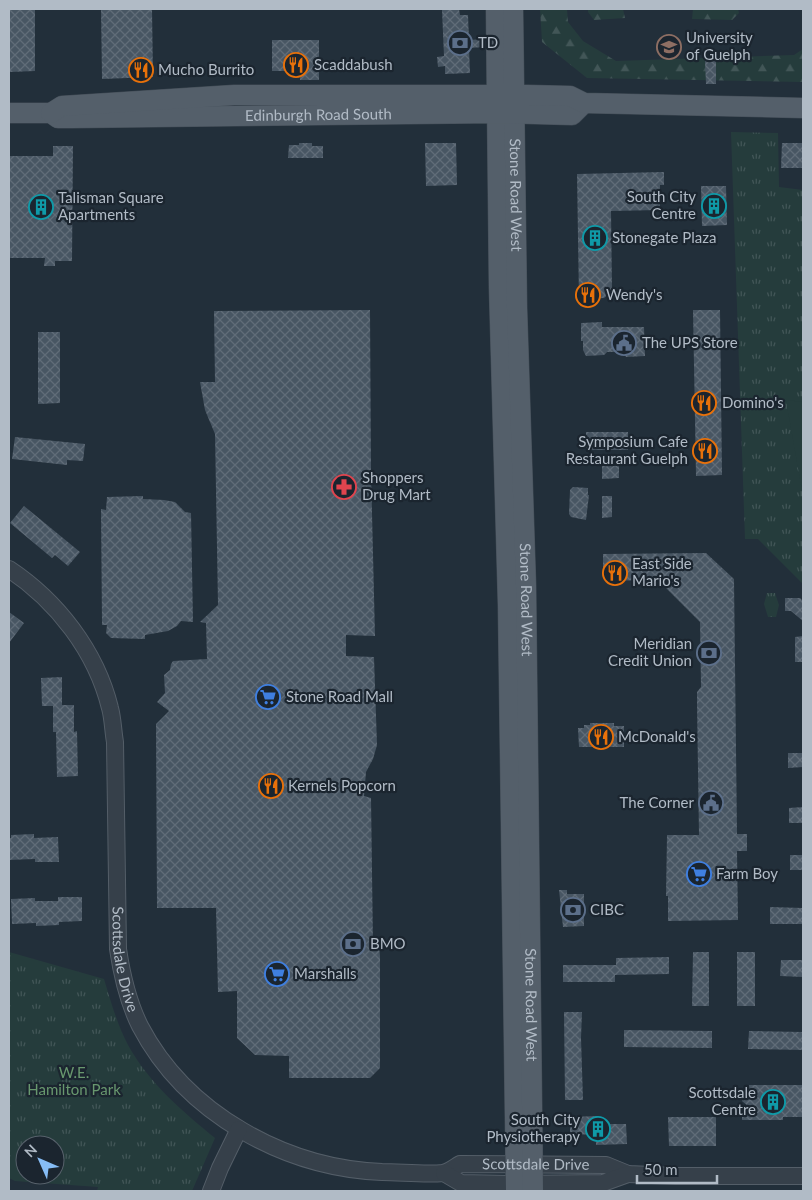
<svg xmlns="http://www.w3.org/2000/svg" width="812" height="1200" viewBox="0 0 812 1200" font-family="Lato,sans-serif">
	<defs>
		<pattern id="forest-firs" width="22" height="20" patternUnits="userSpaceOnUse" patternTransform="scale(1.25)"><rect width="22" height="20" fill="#253c3c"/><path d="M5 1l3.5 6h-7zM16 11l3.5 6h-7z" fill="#425657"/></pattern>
		<pattern id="park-tufts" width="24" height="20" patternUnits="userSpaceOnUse" patternTransform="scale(1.25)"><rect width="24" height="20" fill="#253c3c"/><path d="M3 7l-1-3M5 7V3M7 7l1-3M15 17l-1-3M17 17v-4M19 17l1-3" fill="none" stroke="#425657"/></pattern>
		<pattern id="building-cross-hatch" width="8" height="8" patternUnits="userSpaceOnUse" patternTransform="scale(1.25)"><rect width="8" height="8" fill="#485663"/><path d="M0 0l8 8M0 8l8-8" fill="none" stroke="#606c78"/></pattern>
	</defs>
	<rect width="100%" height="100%" fill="#222f3a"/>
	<!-- forest -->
	<path fill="url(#forest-firs)" d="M540,9h27l1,13 15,19 33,20 178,-6 9,-6v33l-216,-4 -45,-36z
		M588,9h35l2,9 -31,2 -6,-8z
		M693,9h45l1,4 -7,7 -40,-1z"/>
	<!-- park -->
	<path fill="url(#park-tufts)" fill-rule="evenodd" d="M731,132l47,1 1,54 24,3v394l-45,-45h-13z
		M767,593h8l4,12 -3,12h-8l-4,-13z
		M9,952l95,27c7,23 13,45 24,66 21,38 54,66 87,93l-23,53h-95l1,-4 -83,-6 -6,-3zM25,1145h30v30h-30z"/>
	<!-- garden -->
	<path fill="#253c3c" d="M786,400l17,2v88l-2,-5z"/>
	<!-- building -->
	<path fill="url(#building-cross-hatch)" d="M10,9h25v62l-25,1z
		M101,9h51l1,68 -51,2z
		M459,9l1,6h8l1,25 15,-1 1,8 -16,1 1,25 -25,1v-8l-7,1 -1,-10 7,-1 -2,-46z
		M272,40h47v40h-19v-9h-28z
		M705,61h11v23h-10z
		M299,143h13v3h11v12h-35l1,-13h10z
		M425,143h31l1,42 -31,1z
		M782,143h21v25h-22z
		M53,146h20l-1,115h-17v5h-11l1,-8h-36v-102h44z
		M664,172v13h-4v25l-49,1 1,80 -8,7 -25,1 -2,-125z
		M701,186h25l1,39 -25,1z
		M370,310l1,162 4,164 -29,-1v21l28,1 3,88 -4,14 -7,13 -2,24 7,2 2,148 6,-1 1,11v112l-10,10h-81v-22l-34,-1 -18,-17v-47l-19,1 -2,-84h-59l-1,-184 13,-13 -12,-9 8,-9 -1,-18 6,-5 1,-6 2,-3 34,-2 -1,-36 -6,-1 18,-17 -3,-171 -10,-24 -5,-28h15l-1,-71z
		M693,310h27l2,165 -26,1z
		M602,322v5h42l1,29 -19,1 -3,-5h-16l-3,3 -18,1 -3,-6v-9h-2v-18z
		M38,332h22v71l-22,1z
		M586,432h42v18h-42z
		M15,437l70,7 -2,17 -16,-1v5l-55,-6z
		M602,466h17v12l-17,1z
		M573,487l15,1v7h1l-3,25 -15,-3 -2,-3 1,-24z
		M143,496v3l21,1 11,2 10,10 6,1 2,109 -12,-1 -4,5 -9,5 -23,4v4l-34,-1 -5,-5 1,-8h-5l-1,-116 5,1 1,-13z
		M602,496h10v21l-10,1z
		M24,506l56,46 -12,14 -13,-11 -3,3 -42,-35z
		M706,553l28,26 3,255h10v17h-10l1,69 -70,1v-25h-2l1,-61h32l-2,-131v-12l4,-5 -1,-65 -39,-39h-18v-3l-33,1 -7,-7v-20z
		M785,598h15l3,3v20l-12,-10h-6z
		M9,612l15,11 -15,20z
		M803,636v26h-8v-25z
		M62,677v28h12v27l3,-1 1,45 -21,1 -1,-45h-3v-26h-11l-1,-28z
		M590,723h24v3h10v21h-45l-1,-19h6v-3h6z
		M788,753h15v14l-15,1z
		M803,807v16h-14v-15z
		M34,834v4l24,-1 1,25h-24v-3l-26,1v-22h2v-3z
		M790,855h13v15h-13z
		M559,890h8v4h17v32l-21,1z
		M58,897h24v24l-23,1v3l-23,1v-3l-24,1 -1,-25 24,-1v3h23z
		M770,907l33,1v16h-33z
		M693,952h16v54h-17z
		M737,952h18v54h-18z
		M669,957v17l-54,1v7h-52v-17h53v-7z
		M781,960h22v17l-23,-1z
		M564,1012h18l-1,26 2,62h-18z
		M624,1030l88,1v17l-88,-1z
		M749,1031l54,1v18l-55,-1z
		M749,1085h54v32h-20v3h-41v-9l6,-5 -6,-5v-9h7z
		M598,1116v8h28l1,20 -31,1v-11l-26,1v-18z
		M668,1117h48v29h-47z"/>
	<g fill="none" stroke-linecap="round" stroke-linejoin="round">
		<defs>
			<g id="minor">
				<path id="s1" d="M9,569c48,32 87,82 101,139 3,11 3,23 5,34l3,207c4,27 10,53 22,77 46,88 145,142 242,146 18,0 44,3 61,1 6,-1 12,-6 17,-9l146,1 22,9 47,2h128"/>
				<path d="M444,1173l17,10 55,1 87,-1 25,-9"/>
				<path d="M211,1191l9,-23 19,-39"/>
			</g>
			<g id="major">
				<path d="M496,9l3,278 9,318 8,586"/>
				<path id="s2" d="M513,9l4,299 9,278 7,605"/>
				<path id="s3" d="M9,113h42l7,5h14l425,-5 75,2 12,-12"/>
				<path d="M51,113l11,-7 172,-11h294l42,1 14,7 219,5"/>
			</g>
		</defs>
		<!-- minor casing -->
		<use href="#minor" stroke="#545e68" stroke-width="18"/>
		<!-- major casing -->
		<use href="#major" stroke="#424c56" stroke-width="21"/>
		<!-- minor -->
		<use href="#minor" stroke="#36404a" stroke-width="16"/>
		<!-- major -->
		<use href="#major" stroke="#545f6a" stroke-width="20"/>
	</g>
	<!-- icons -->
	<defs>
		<symbol id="bank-ring" viewBox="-11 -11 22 22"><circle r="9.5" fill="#1b252f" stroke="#5c6f8a" stroke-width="1.5"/><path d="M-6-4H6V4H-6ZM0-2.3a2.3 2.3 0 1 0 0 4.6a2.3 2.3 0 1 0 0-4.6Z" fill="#5c6f8a"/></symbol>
		<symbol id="university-ring" viewBox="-11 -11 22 22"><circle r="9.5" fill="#1b252f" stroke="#8d6e63" stroke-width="1.5"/><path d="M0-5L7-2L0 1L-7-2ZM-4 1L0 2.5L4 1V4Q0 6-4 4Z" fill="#8d6e63"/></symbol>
		<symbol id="restaurant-ring" viewBox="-11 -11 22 22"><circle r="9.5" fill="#1b252f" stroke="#e8710a" stroke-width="1.5"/><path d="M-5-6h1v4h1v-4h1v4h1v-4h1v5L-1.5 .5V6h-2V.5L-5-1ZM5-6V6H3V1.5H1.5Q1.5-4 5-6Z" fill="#e8710a"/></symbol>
		<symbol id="building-ring" viewBox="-11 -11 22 22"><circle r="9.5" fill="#1b252f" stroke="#0f9aa8" stroke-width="1.5"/><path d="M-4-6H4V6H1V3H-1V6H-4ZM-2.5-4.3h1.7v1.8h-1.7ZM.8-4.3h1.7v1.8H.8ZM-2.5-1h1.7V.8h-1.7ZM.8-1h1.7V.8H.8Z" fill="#0f9aa8"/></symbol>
		<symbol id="civic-ring" viewBox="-11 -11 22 22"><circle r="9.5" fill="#1b252f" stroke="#5c6f8a" stroke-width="1.5"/><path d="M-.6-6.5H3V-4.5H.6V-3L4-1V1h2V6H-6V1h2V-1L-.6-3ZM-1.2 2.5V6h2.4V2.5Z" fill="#5c6f8a"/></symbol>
		<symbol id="pharmacy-ring" viewBox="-11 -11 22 22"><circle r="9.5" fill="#1b252f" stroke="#e0444e" stroke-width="1.5"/><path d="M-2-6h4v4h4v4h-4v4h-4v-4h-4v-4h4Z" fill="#e0444e"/></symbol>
		<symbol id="supermarket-ring" viewBox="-11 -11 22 22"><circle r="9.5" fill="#1b252f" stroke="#3f7fe0" stroke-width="1.5"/><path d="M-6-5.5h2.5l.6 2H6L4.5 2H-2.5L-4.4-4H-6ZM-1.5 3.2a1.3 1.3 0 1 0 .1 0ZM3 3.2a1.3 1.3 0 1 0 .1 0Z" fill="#3f7fe0"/></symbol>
	</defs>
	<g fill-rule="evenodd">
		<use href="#bank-ring" x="446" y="29" width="28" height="28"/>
		<use href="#university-ring" x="655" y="33" width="28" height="28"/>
		<use href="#restaurant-ring" x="282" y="51" width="28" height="28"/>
		<use href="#restaurant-ring" x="127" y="56" width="28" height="28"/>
		<use href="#building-ring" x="700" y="192" width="28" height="28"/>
		<use href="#building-ring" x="27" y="193" width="28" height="28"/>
		<use href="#building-ring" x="581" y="224" width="28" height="28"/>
		<use href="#restaurant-ring" x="574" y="281" width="28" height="28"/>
		<use href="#civic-ring" x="610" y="329" width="28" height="28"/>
		<use href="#restaurant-ring" x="690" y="389" width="28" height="28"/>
		<use href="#restaurant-ring" x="691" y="437" width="28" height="28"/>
		<use href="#pharmacy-ring" x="330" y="473" width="28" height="28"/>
		<use href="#restaurant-ring" x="601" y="559" width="28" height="28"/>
		<use href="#bank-ring" x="695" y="639" width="28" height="28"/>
		<use href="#supermarket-ring" x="254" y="683" width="28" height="28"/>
		<use href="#restaurant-ring" x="587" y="723" width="28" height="28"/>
		<use href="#restaurant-ring" x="257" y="772" width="28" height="28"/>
		<use href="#civic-ring" x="697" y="789" width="28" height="28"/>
		<use href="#supermarket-ring" x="685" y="860" width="28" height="28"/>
		<use href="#bank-ring" x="559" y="896" width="28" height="28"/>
		<use href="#bank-ring" x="339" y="930" width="28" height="28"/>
		<use href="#supermarket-ring" x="263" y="960" width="28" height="28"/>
		<use href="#building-ring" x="759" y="1088" width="28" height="28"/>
		<use href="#building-ring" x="584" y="1115" width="28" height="28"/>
	</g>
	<g text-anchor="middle" stroke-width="4.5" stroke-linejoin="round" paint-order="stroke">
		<!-- poi labels -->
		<g font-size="15" fill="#b1bbc6" stroke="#1b252f" text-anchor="start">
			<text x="686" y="43">University<tspan x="686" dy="17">of Guelph</tspan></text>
			<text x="478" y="48">TD</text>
			<text x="314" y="70">Scaddabush</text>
			<text x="158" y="75">Mucho Burrito</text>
			<text x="696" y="202" text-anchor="end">South City<tspan x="696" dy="17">Centre</tspan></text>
			<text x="58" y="203">Talisman Square<tspan x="58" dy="17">Apartments</tspan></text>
			<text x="612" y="243">Stonegate Plaza</text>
			<text x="606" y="300">Wendy's</text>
			<text x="642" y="348">The UPS Store</text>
			<text x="722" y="408">Domino's</text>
			<text x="688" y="447" text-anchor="end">Symposium Cafe<tspan x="688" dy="17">Restaurant Guelph</tspan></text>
			<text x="362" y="483">Shoppers<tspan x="362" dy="17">Drug Mart</tspan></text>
			<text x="632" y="569">East Side<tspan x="632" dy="17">Mario's</tspan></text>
			<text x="692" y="649" text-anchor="end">Meridian<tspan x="692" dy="17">Credit Union</tspan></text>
			<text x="286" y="702">Stone Road Mall</text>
			<text x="618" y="742">McDonald's</text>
			<text x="288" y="791">Kernels Popcorn</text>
			<text x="694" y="808" text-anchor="end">The Corner</text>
			<text x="716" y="879">Farm Boy</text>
			<text x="590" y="915">CIBC</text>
			<text x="370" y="949">BMO</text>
			<text x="294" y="979">Marshalls</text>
			<text x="756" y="1098" text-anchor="end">Scottsdale<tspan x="756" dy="17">Centre</tspan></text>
			<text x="580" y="1125" text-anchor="end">South City<tspan x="580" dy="17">Physiotherapy</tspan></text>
		</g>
		<!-- street labels -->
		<g font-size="15" fill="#b1bbc6" stroke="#1b252f">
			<text dy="5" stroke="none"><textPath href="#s3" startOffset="311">Edinburgh Road South</textPath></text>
			<text dy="5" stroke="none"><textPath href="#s2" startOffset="186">Stone Road West</textPath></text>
			<text dy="5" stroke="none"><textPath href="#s2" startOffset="591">Stone Road West</textPath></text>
			<text dy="5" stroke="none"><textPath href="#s1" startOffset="428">Scottsdale Drive</textPath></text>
			<text dy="5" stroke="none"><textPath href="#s2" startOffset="996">Stone Road West</textPath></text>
			<text dy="5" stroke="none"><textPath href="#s1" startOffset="949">Scottsdale Drive</textPath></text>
		</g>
		<!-- park labels -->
		<g font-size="15" fill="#68976e" stroke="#1b252f">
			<text x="74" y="1078">W.E.<tspan x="74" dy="17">Hamilton Park</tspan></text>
		</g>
	</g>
	<!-- border -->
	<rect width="812" height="1200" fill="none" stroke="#b1bbc6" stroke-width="20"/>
	<!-- north arrow -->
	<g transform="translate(40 1160) rotate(315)"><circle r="24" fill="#1b252f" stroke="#57616b"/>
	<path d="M0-4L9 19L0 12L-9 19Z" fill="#86bdf6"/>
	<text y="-8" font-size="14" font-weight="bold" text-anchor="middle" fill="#b1bbc6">N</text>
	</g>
	<!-- scale -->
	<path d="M637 1175v8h80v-8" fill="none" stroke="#b1bbc6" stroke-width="2.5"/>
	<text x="644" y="1175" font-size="15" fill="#b1bbc6" stroke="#1b252f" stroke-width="4" paint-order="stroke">50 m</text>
</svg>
